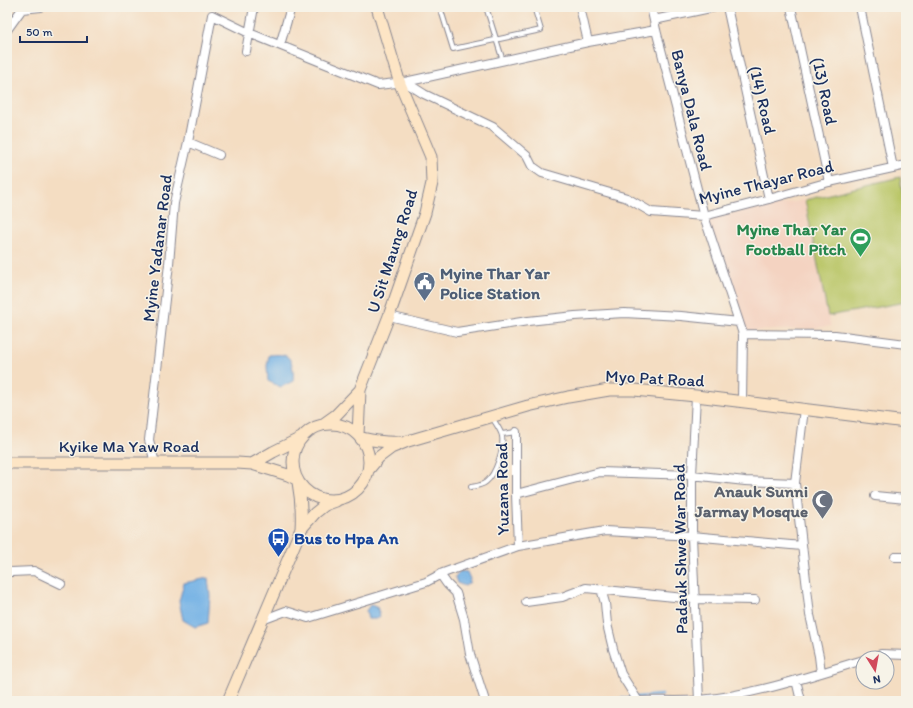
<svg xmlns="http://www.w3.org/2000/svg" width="913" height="708" viewBox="0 0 913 708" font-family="Itim,sans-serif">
	<rect width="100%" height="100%" fill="#f7f3e8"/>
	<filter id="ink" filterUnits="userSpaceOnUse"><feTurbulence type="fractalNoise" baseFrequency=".025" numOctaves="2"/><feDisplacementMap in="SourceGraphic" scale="8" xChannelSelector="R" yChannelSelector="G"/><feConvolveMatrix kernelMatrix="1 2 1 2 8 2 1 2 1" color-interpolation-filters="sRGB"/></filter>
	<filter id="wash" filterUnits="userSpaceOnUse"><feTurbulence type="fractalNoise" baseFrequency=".012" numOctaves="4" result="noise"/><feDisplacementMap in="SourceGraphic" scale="16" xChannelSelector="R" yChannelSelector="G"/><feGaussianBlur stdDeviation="0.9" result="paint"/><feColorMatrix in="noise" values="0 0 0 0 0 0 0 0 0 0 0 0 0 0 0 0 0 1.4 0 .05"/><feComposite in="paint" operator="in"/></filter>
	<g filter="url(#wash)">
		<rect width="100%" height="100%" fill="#f4ddc2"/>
		<!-- built -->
		<path fill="#f4d3c1" d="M805,200l23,116 3,10 -22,3 -64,2 -40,-104 8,-11z"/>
		<!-- green -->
		<path fill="#bac667" stroke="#6a7a62" d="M900,177l6,39v86l-78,14 -23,-116z"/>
		<!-- water -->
		<path fill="#72b1e5" stroke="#4670a2" d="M269,355c4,0 9,-1 14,0 10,1 11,17 10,26l-12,6 -13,-6 -1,-15z
			M460,571l7,1 3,7 -1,4 -4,3 -8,-3 -2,-6z
			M208,578l2,18 -2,27 -13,4 -12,-7 -4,-19 5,-18z
			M370,605l7,2 3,9 -4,3h-8l-2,-8z"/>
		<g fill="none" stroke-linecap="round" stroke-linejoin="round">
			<!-- stream -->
			<path stroke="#72b1e5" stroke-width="2.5" d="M605,701l22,-3 35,-3"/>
		</g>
	</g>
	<g filter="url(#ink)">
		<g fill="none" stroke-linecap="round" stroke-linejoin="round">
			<defs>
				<path id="service" d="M440,7l13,42 88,-19 -7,-23
					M486,7l17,54
					M502,434l14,-2
					M471,487c5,-1 10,-1 15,-5 10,-8 18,-33 16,-46 -1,-6 -7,-13 -10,-19"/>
				<path id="minor" d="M580,7l8,35
					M651,7l5,23 48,186 39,118 -1,67
					M727,7l42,192
					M791,7l38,175
					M860,7l33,161
					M654,20l61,-13
					M7,30l15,-21 19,-2
					M280,45l11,-38
					M246,51l8,-44
					M405,82l19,12 69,33 34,29 5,10 10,7 85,25 24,14 53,4 65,-17 60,-17 77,-17
					M188,142l31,13
					M389,316l68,16 71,-11 47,-5 49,-3 57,3 58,6
					M743,334l92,1 71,9
					M696,396l-4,79v61l7,165
					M804,409l-9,74 15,132 9,41 2,17
					M516,432v62l2,52
					M155,463l-6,-23 20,-176 5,-61 14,-61 24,-127 37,18 129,52 27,-3 183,-40 68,-12
					M516,494l84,-22 92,3 53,6 50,2
					M875,496l31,3
					M895,557h11
					M7,571l4,1 23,-1 27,13
					M440,574l7,10 9,9 8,26 6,35 15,47
					M601,589l4,14 2,21 6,25 8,25 17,27
					M526,602l36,-5 24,-9 108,11 61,1
					M262,620l24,-9 22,7 118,-36 17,-9 75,-27 87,-15 87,5 110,10
					M868,658l13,-4 25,1
					M796,680l5,21
					M636,701c21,-1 43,1 64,-1 54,-5 111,-24 163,-40"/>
				<path id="secondary" d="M293 462a38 38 0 1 1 76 0a38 38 0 1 1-76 0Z
					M322,425l14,-10 24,-25
					M358,435l2,-45 29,-74 36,-103 7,-30 -1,-26 -31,-73 -23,-77
					M362,438c13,3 24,5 37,4
					M7,463h230l15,1 36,11 8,4
					M252,464l21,-12 28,-14
					M369,469l10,-12 12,-9 17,-7 120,-35 40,-9 41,-7h25l62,6 210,26
					M301,529l14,-16 10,-8 11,-4
					M228,701l73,-172c1,-16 0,-31 -3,-47"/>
			</defs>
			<!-- service casing -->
			<use href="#service" stroke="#888690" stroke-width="6"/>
			<!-- minor casing -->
			<use href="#minor" stroke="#888690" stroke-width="10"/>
			<!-- secondary casing -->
			<use href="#secondary" stroke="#888690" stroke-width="13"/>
			<!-- service -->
			<use href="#service" stroke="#fff" stroke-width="4"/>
			<!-- minor -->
			<use href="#minor" stroke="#fff" stroke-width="8"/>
			<!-- secondary -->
			<use href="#secondary" stroke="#fde5c5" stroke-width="11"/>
		</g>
	</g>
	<!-- icons -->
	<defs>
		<symbol id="stadium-pin" viewBox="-11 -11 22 30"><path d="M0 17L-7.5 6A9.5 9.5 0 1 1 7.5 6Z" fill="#2e9e5b" stroke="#f7f3e8"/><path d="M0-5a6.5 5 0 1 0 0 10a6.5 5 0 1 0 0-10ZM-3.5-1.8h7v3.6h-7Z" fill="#fff"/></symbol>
		<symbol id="civic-pin" viewBox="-11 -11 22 30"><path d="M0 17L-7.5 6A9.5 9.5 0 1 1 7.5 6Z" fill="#5c6f8a" stroke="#f7f3e8"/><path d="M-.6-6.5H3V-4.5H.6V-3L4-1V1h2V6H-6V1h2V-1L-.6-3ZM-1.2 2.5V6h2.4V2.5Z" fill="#fff"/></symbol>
		<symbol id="mosque-pin" viewBox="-11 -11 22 30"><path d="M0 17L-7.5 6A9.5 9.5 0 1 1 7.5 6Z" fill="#6b7280" stroke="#f7f3e8"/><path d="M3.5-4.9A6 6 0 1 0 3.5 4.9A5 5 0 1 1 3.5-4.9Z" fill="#fff"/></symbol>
		<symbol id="bus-pin" viewBox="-11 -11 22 30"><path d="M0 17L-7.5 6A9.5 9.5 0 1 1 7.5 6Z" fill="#1a4fb4" stroke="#f7f3e8"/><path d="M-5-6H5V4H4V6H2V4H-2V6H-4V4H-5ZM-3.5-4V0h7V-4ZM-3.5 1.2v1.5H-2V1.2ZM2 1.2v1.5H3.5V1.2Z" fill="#fff"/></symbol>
	</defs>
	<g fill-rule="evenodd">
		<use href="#stadium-pin" x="848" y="226" width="25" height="34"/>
		<use href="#civic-pin" x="412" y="270" width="25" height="34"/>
		<use href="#mosque-pin" x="810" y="488" width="25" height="34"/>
		<use href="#bus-pin" x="266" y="526" width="25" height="34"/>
	</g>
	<g text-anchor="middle" stroke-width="3" stroke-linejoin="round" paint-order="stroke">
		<!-- street labels -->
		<g font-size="17" fill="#1b2f5e" stroke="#f7f3e8">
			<text transform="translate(825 91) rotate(78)" y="6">(13) Road</text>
			<text transform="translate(763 100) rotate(77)" y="6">(14) Road</text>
			<text transform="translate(692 110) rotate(76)" y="6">Banya Dala Road</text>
			<text transform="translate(766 182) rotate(-14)" y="6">Myine Thayar Road</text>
			<text transform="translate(157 248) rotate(-83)" y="6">Myine Yadanar Road</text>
			<text transform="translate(392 251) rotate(-72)" y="6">U Sit Maung Road</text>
			<text transform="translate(655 378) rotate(3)" y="6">Myo Pat Road</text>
			<text x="129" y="452">Kyike Ma Yaw Road</text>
			<text transform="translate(502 489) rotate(-91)" y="6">Yuzana Road</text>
			<text transform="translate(680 549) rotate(-91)" y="6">Padauk Shwe War Road</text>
		</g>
		<!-- leisure labels -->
		<g font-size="17" font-weight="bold" fill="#27864d" stroke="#f7f3e8" text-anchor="end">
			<text x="846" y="235">Myine Thar Yar<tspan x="846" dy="20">Football Pitch</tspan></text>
		</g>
		<!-- service labels -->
		<g font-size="17" font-weight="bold" fill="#4e5e75" stroke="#f7f3e8" text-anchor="start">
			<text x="440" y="279">Myine Thar Yar<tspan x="440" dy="20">Police Station</tspan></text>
		</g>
		<!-- worship labels -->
		<g font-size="17" font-weight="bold" fill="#5b616d" stroke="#f7f3e8" text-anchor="end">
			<text x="808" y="497">Anauk Sunni<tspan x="808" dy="20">Jarmay Mosque</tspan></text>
		</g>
		<!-- transit labels -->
		<g font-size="17" font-weight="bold" fill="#164399" stroke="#f7f3e8" text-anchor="start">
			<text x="294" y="544">Bus to Hpa An</text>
		</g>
	</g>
	<!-- margin -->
	<rect width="913" height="708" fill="none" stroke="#f7f3e8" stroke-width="24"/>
	<!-- north arrow -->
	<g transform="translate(875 670) rotate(169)"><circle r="19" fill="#f7f3e8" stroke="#9fa5b1"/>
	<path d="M0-3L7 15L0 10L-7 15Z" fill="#d1495b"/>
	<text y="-6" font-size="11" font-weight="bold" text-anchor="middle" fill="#1b2f5e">N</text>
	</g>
	<!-- scale -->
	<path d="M20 36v6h67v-6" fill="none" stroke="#1b2f5e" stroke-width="2"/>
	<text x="26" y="36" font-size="12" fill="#1b2f5e" stroke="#f7f3e8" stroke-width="3" paint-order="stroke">50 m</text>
</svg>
